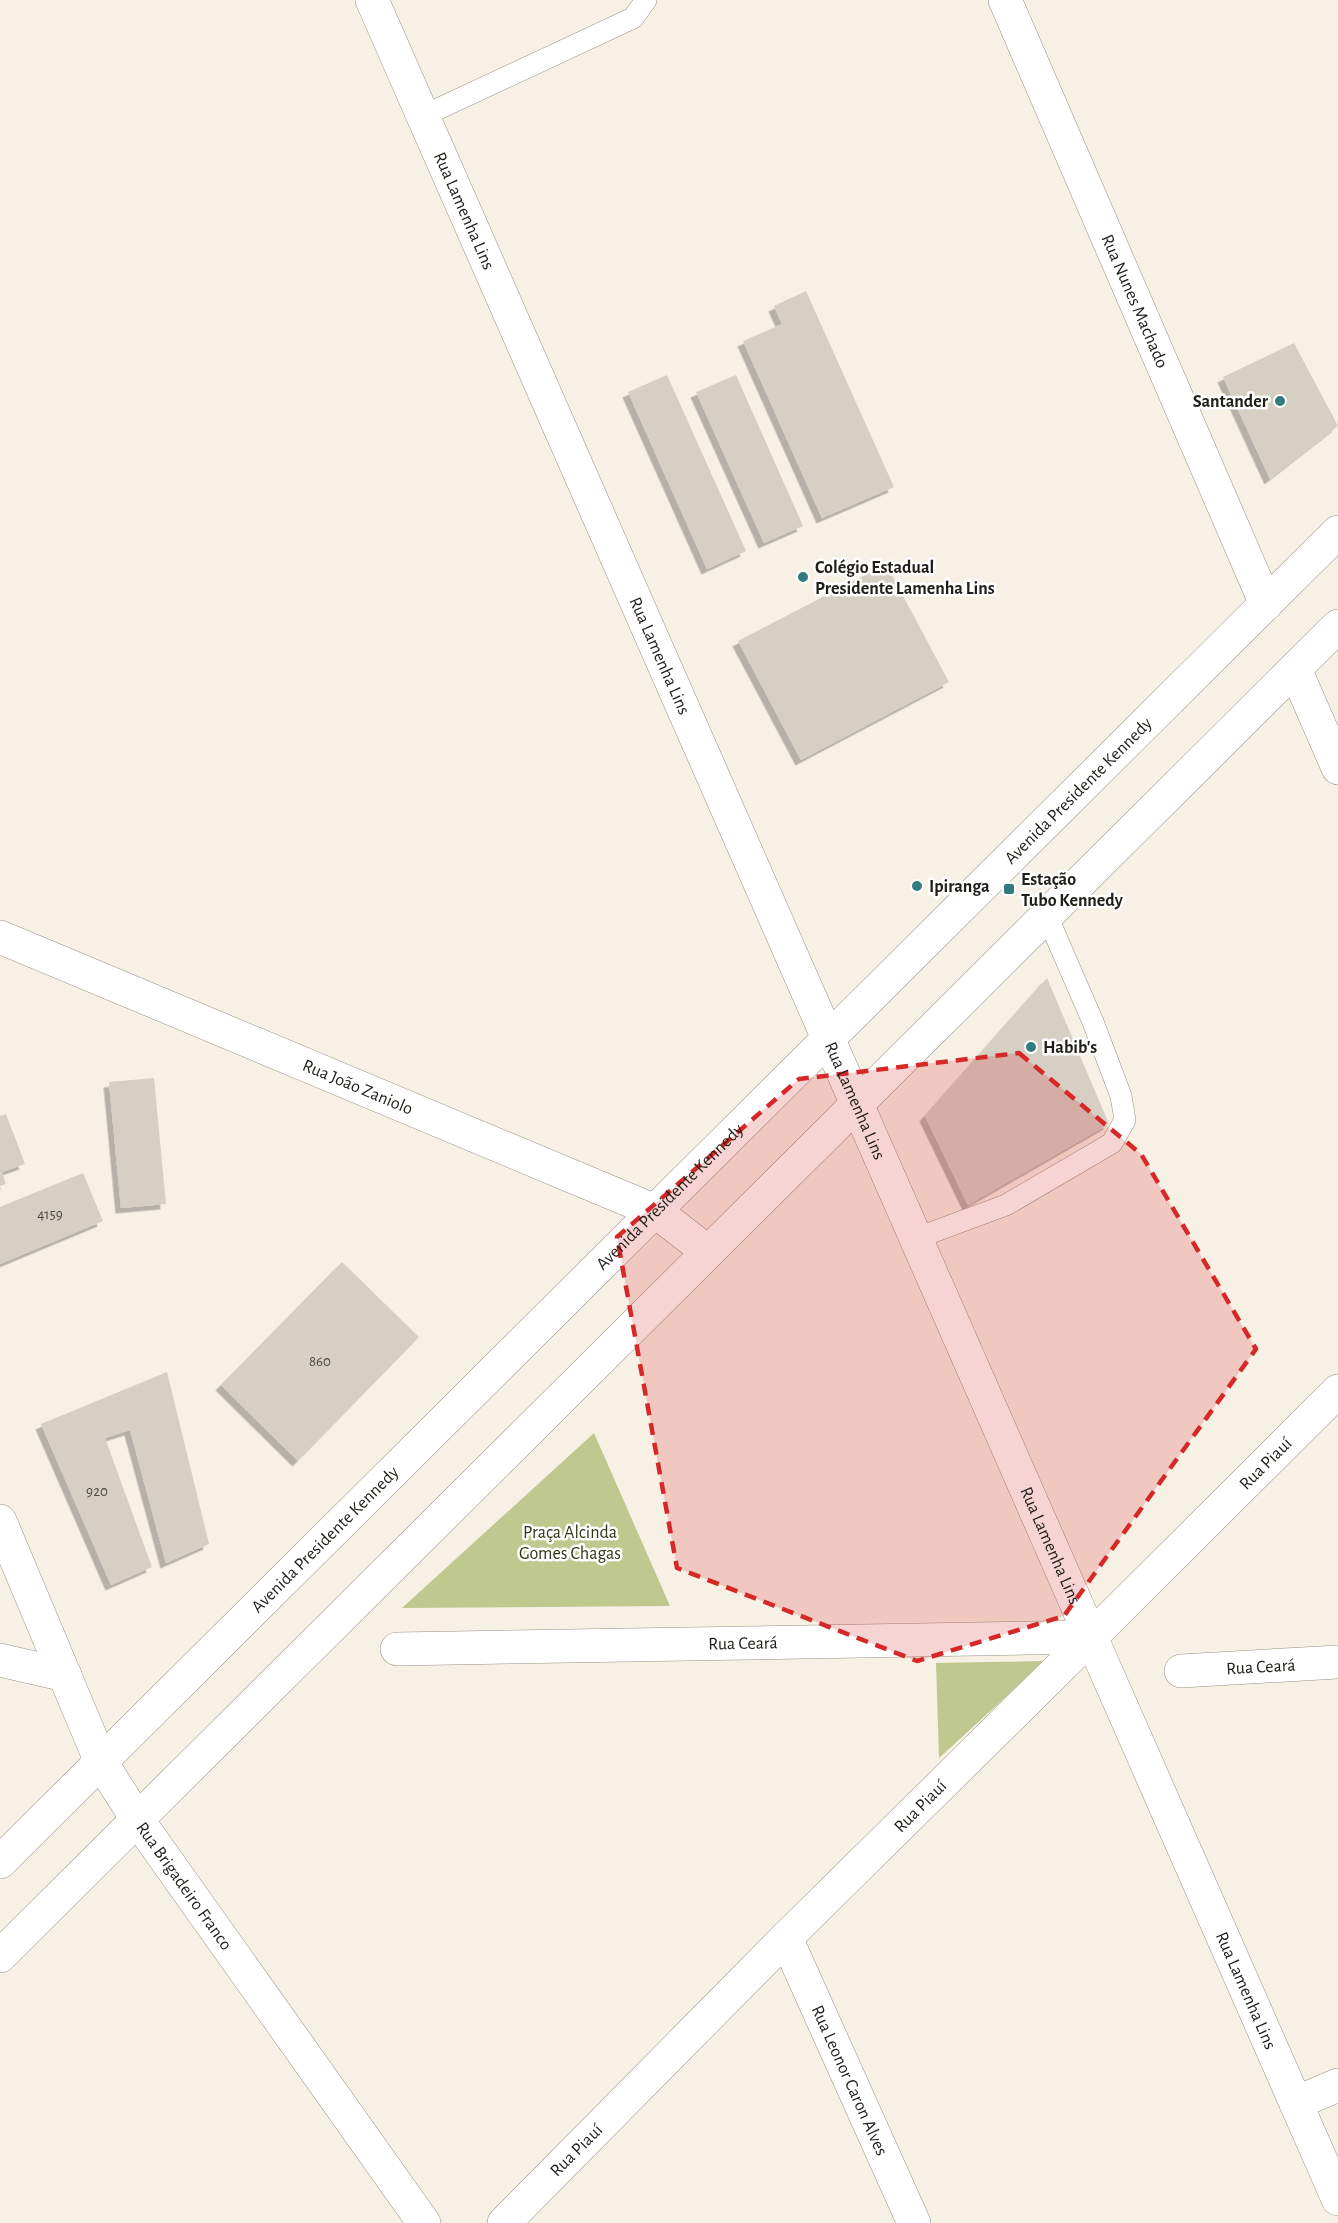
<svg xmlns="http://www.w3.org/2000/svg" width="1338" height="2223" viewBox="0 0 1338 2223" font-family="'Alegreya Sans',sans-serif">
	<defs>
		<filter id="shadow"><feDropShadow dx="-5.5" dy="5.5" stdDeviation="0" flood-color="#0004"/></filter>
	</defs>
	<rect width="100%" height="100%" fill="#f7f1e5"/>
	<!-- green -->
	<path fill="#bec88f" d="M594,1433l76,173 -268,2z
		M1045,1661l-106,97 -3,-95z"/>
	<!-- building -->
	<path fill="#d5cfc4" filter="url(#shadow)" d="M806,291l88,196 -72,31 -79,-177 39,-17 -8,-18z
		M1294,343l44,83 -68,53 -47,-102z
		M667,375l79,176 -39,18 -79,-177z
		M736,375l67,151 -39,17 -68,-151z
		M886,564l63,118 -148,78 -63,-119z
		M1047,978l62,146 -141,81 -43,-89z
		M154,1078l12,126 -45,4 -12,-126z
		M6,1114l19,50 -23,8 4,12 -6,2v-70z
		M83,1173l20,48 -103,43v-57z
		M342,1262l77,75 -121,124 -77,-76z
		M167,1372l42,172 -43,19 -36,-133 -25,8 47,129 -41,18 -70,-161z"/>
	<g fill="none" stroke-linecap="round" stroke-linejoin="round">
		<defs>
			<path id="lane" d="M423,116l210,-98 13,-18
				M917,1238l89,-33 106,-62 13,-23 -4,-24 -28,-74 -46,-106"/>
			<g id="street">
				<path id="s1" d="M1005,0l261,604"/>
				<path d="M1295,669l43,99"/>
				<path id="s2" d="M0,937l655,274 53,41"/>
				<path id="s3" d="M1091,1637l247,562"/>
				<path id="s4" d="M1091,1637l247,-246"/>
				<path id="s5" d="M397,1649l694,-12"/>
				<path d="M0,1660l65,15"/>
				<path id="s6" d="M1181,1671l157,-9"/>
				<path id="s7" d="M786,1938l128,285"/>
				<path d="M1296,2103l42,-18"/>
			</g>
			<g id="secondary">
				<path id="s8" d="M372,0l719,1637 -305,301 -282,285"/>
				<path d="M0,1521l101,241"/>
				<path id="s9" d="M137,1819l287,404"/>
			</g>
			<g id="primary">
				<path d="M101,1762l36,57"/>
				<path id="s10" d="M0,1862l1338,-1330"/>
				<path d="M0,1956l1338,-1330"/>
			</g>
		</defs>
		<!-- lane casing -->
		<use href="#lane" stroke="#969186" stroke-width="22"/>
		<!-- street casing -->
		<use href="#street" stroke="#969186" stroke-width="34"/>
		<!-- secondary casing -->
		<use href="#secondary" stroke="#969186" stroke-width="34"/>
		<!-- primary casing -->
		<use href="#primary" stroke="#969186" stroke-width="34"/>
		<!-- lane -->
		<use href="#lane" stroke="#fff" stroke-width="21"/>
		<!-- street -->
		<use href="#street" stroke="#fff" stroke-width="33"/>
		<!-- secondary -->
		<use href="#secondary" stroke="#fff" stroke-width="33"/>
		<!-- primary -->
		<use href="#primary" stroke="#fff" stroke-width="33"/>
	</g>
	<!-- marked area -->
	<path fill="#d62828" fill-opacity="0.2" stroke="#d62828" stroke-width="4.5" stroke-dasharray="12 8" stroke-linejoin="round" d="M1019,1053l122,101 115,195 -192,267 -147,45 -240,-93 -60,-331 182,-158z"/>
	<!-- markers -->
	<g fill="#337c7e" stroke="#fff" stroke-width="2">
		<circle cx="1280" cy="401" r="6"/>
		<circle cx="803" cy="577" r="6"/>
		<circle cx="917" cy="886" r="6"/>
		<rect x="1003" y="883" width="12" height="12" rx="3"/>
		<circle cx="1031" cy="1047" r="6"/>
	</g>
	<g text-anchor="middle" stroke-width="5" stroke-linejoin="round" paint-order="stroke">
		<!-- number labels -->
		<g font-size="15" fill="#4d4a44">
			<text x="50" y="1219">4159</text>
			<text x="320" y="1366">860</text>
			<text x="97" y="1496">920</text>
		</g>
		<!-- street labels -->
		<g font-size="18" fill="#201e19" stroke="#fff">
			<text dy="6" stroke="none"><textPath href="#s8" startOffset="230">Rua Lamenha Lins</textPath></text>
			<text dy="6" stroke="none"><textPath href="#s1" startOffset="328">Rua Nunes Machado</textPath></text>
			<text dy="6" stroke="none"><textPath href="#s8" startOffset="716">Rua Lamenha Lins</textPath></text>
			<text dy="6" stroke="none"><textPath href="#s10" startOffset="1520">Avenida Presidente Kennedy</textPath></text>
			<text dy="6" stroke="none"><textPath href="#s2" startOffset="388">Rua João Zaniolo</textPath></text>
			<text dy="6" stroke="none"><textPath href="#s8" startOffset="1202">Rua Lamenha Lins</textPath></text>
			<text dy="6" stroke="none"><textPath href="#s10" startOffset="944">Avenida Presidente Kennedy</textPath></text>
			<text dy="6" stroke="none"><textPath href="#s4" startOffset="246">Rua Piauí</textPath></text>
			<text dy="6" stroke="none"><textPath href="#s10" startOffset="458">Avenida Presidente Kennedy</textPath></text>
			<text dy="6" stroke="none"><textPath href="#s8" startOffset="1688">Rua Lamenha Lins</textPath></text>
			<text dy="6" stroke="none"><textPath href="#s5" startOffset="346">Rua Ceará</textPath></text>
			<text dy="6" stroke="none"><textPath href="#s6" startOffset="80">Rua Ceará</textPath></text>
			<text transform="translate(920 1806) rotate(-45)" y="6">Rua Piauí</text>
			<text dy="6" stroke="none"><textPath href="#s9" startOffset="82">Rua Brigadeiro Franco</textPath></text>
			<text dy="6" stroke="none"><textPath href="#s3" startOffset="386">Rua Lamenha Lins</textPath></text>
			<text dy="6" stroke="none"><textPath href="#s7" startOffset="156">Rua Leonor Caron Alves</textPath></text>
			<text transform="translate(576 2150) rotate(-45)" y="6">Rua Piauí</text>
		</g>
		<!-- poi labels -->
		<g font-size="18" font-weight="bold" fill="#201e19" stroke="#fff" text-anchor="start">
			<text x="1268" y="407" text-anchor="end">Santander</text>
			<text x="815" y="573">Colégio Estadual<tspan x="815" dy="21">Presidente Lamenha Lins</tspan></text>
			<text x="1021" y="885">Estação<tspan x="1021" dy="21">Tubo Kennedy</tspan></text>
			<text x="929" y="892">Ipiranga</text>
			<text x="1043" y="1053">Habib's</text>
		</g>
		<!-- park labels -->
		<g font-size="18" fill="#323715" stroke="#fff">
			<text x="570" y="1538">Praça Alcinda<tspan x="570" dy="21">Gomes Chagas</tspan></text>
		</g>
	</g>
</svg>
